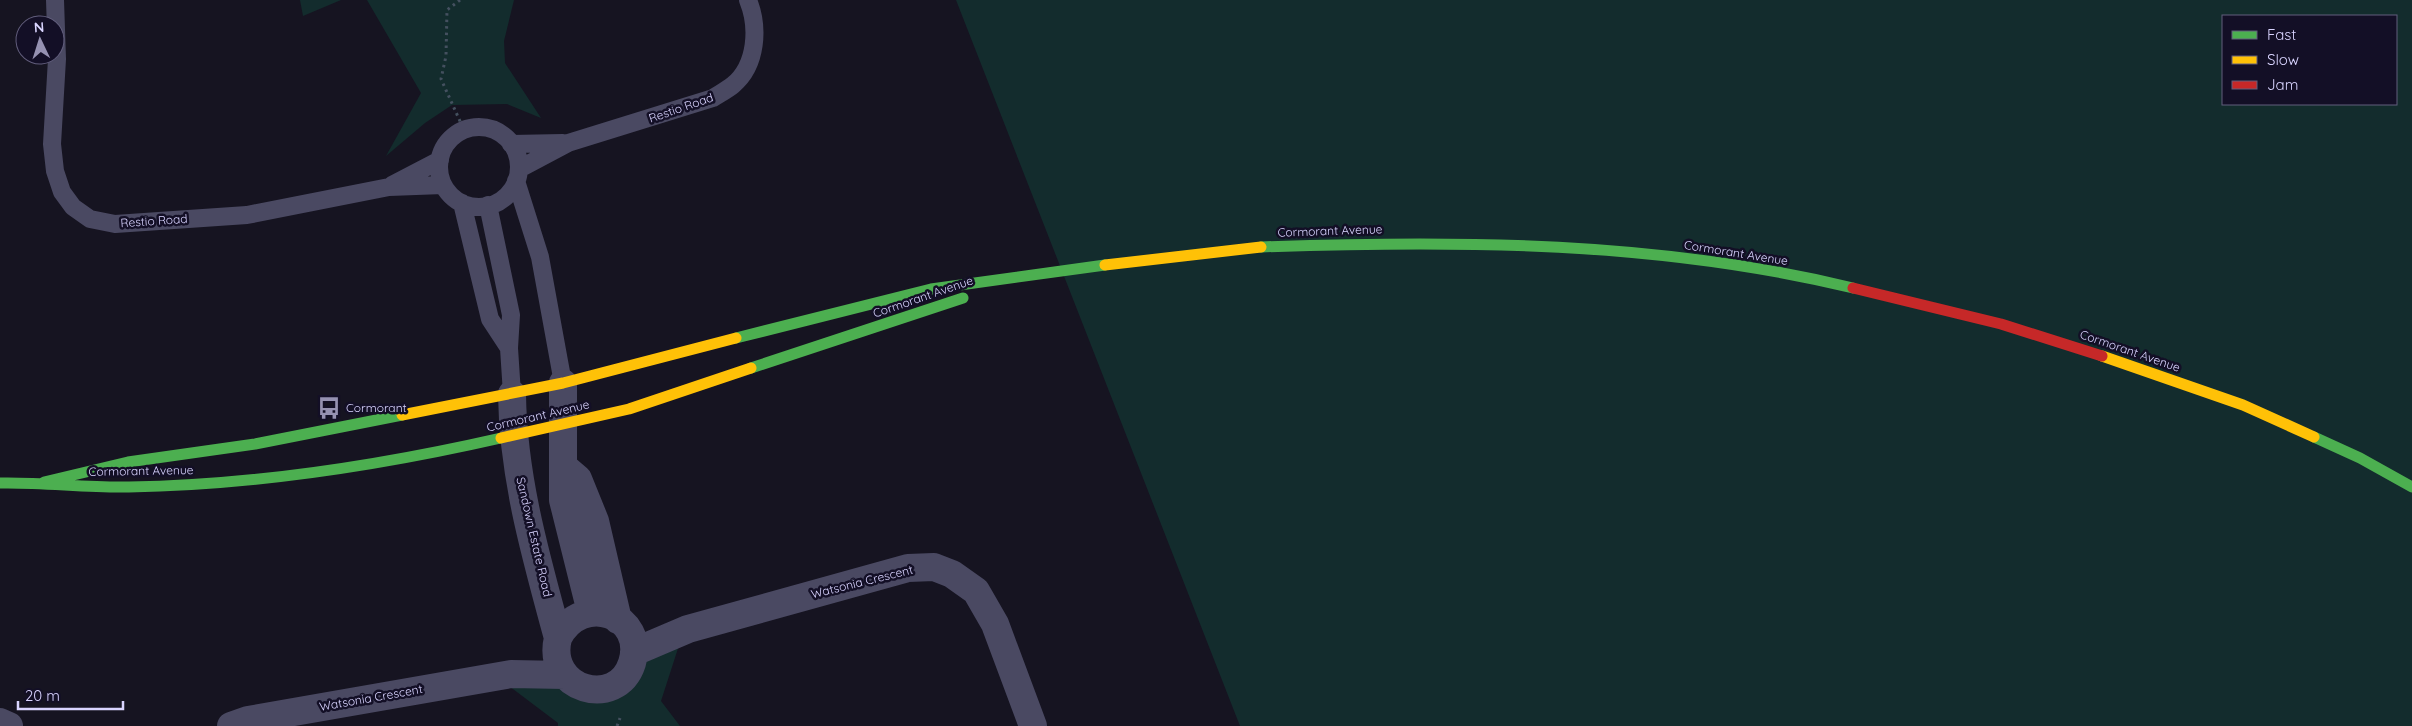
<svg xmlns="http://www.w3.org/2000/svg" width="2412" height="726" viewBox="0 0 2412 726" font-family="Quicksand,sans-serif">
	<rect width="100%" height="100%" fill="#161421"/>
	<!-- green -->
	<path fill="#132c2d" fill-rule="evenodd" d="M300,0h41l-38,16z
		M367,0h147l-10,41 1,22 36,55 -34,-14 -55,1 -27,18 -39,33 35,-63z
		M956,0h1456v726h-1172zM2223,16h173v88h-173z
		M683,633l-22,68 19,25h-122v-3l-57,-43 111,-1z"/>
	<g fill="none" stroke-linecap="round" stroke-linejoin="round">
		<!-- path -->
		<path stroke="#44505f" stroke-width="3" stroke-dasharray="2.5 4" stroke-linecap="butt" d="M460,0l-13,10 -1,46 -5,23 23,51
			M617,726l3,-8"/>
		<!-- lane -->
		<path stroke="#4a4962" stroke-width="18" d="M55,0l2,59 -5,85 3,27 7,21 11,15 17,12 25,5 132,-9 142,-28 54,-2
			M439 167a40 40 0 1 1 80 0a40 40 0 1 1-80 0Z
			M511,144l52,-1
			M519,169l49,-26 145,-45c6,-4 14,-8 20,-13 24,-20 26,-58 15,-85
			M516,181l24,76 23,126
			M392,185l48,-25
			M462,203l28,116 19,29
			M488,205l23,110 -2,33 3,46"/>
		<!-- street -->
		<path stroke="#4a4962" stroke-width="28" d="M563,383v117l28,112
			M512,394c1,84 24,163 46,244 -13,52 59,72 74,25 15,-48 -50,-72 -74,-25
			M564,467l14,12 17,42 23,99
			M634,652l54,-23 220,-61 26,-1 18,7 24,17 19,33 38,102
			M0,722l9,4
			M231,726l17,-6 263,-46 54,1"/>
		<!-- fast -->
		<path stroke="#4caf50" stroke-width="11" d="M1261,247c198,-7 398,-6 592,41
			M736,338l195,-49 174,-24
			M751,368l212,-70
			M2314,437l46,21 52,29
			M44,482l84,-20 127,-18 147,-29
			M0,483c43,-1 86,5 129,4 126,-2 249,-21 372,-49"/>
		<!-- slow -->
		<path stroke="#ffc107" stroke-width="11" d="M1105,265l156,-18
			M2102,356l141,49 71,32
			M402,415l161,-32 173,-45
			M501,438l128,-29 122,-41"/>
		<!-- jam -->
		<path stroke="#c62828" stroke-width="11" d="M1853,288l148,36 101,32"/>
	</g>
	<!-- icons -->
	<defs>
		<symbol id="bus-bare" viewBox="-9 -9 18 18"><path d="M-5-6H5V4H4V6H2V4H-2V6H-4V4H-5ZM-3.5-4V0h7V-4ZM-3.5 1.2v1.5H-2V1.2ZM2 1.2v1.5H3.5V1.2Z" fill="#9591b1" stroke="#130f26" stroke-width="2.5" paint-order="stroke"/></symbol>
	</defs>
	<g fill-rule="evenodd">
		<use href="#bus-bare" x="313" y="392" width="32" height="32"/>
	</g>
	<g text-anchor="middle" stroke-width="5" stroke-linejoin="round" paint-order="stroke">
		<!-- street labels -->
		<g font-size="12" fill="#d9d4ff" stroke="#130f26">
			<text transform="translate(681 108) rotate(-19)" y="4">Restio Road</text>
			<text transform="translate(154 221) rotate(-4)" y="4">Restio Road</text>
			<text transform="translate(1330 231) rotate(-2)" y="4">Cormorant Avenue</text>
			<text transform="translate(1736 253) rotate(9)" y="4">Cormorant Avenue</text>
			<text transform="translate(923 297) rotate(-19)" y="4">Cormorant Avenue</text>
			<text transform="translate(2130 351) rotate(19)" y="4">Cormorant Avenue</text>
			<text transform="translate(538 416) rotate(-13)" y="4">Cormorant Avenue</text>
			<text transform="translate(141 471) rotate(-1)" y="4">Cormorant Avenue</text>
			<text transform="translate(534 537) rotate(77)" y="4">Sandown Estate Road</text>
			<text transform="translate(862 582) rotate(-14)" y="4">Watsonia Crescent</text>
			<text transform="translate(371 698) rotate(-10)" y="4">Watsonia Crescent</text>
		</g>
		<!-- poi labels -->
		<g font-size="12" fill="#d9d4ff" stroke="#130f26" text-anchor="start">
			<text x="346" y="412">Cormorant</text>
		</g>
	</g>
	<!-- legend -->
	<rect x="2222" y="15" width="175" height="90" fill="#130f26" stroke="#625e7d"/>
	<rect x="2232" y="31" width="25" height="8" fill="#4caf50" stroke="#625e7d"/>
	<text x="2267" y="40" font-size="15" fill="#d9d4ff">Fast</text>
	<rect x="2232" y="56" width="25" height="8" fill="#ffc107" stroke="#625e7d"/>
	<text x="2267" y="65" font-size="15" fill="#d9d4ff">Slow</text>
	<rect x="2232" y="81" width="25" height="8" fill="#c62828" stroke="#625e7d"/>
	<text x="2267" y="90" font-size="15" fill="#d9d4ff">Jam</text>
	<!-- north arrow -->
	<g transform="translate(40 40) rotate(356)"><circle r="24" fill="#130f26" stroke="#625e7d"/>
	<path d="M0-4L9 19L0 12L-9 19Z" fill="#9591b1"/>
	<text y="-8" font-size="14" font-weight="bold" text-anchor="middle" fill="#d9d4ff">N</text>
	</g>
	<!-- scale -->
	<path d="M18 701v8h105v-8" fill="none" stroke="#d9d4ff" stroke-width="2.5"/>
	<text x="25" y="701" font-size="15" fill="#d9d4ff" stroke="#130f26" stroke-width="4" paint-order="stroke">20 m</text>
</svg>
